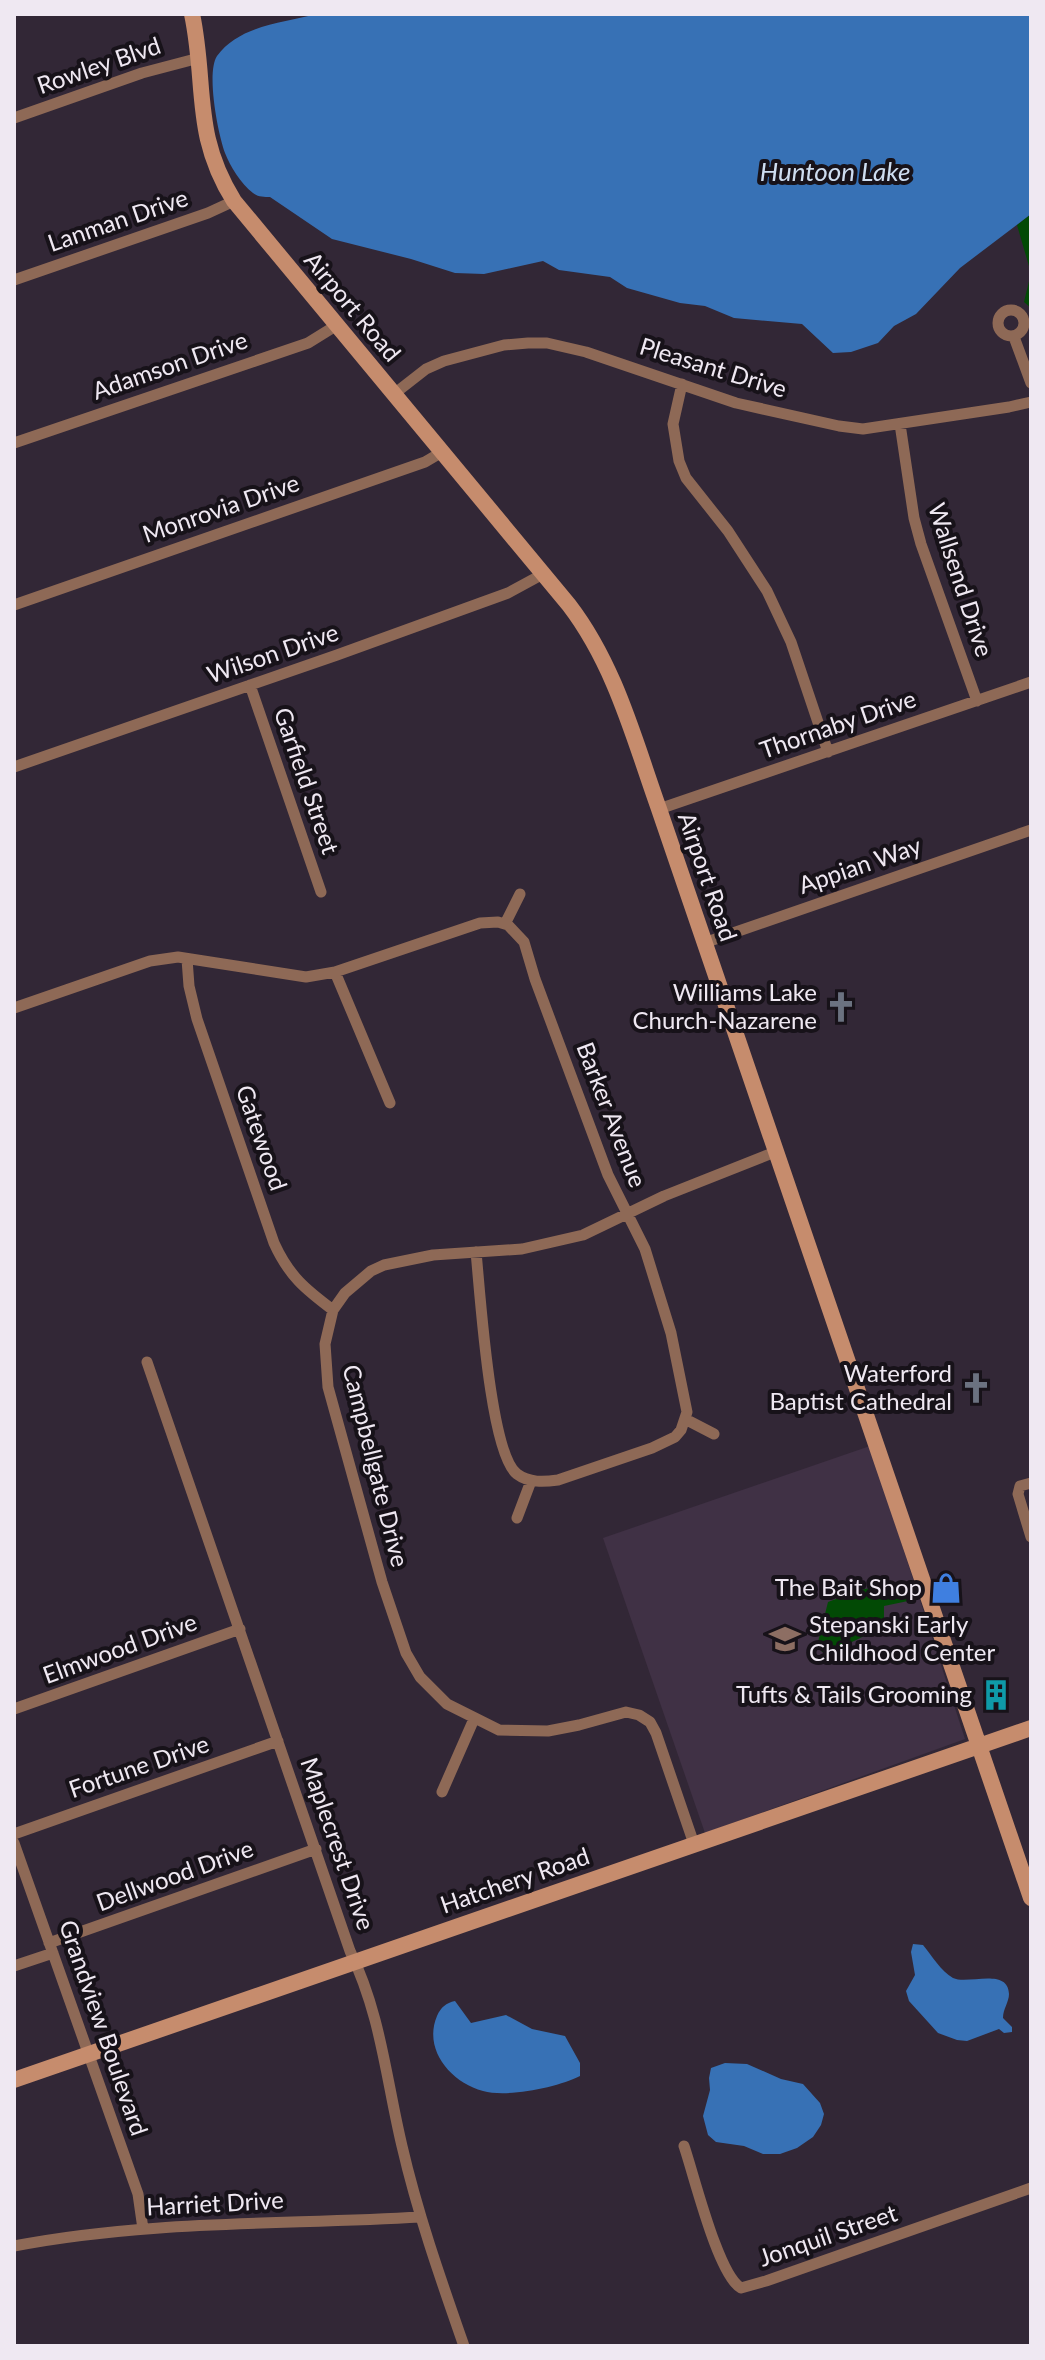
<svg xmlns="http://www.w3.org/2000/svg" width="1045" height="2360" viewBox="0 0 1045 2360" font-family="Lato,sans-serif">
	<rect width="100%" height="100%" fill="#322736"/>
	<!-- built -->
	<path fill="#403145" d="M870,1446l95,293 -260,94 -102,-295z"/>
	<!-- green -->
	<path fill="#024a05" d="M1031,214v94l-7,-6 7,-29 -14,-48z
		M901,1582l7,19 -24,5v18l-3,4 -52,25 -7,-1 -4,-10 10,-40 32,-12z"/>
	<!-- water -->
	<path fill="#3771b5" d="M317,14h714v200l-71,54 -44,46 -22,12 -16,17 -27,9 -18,1 -31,-29 -68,-6 -29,-12 -25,-3 -53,-15 -17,-11 -51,-7 -16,-9 -59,13 -29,-1 -44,-14 -79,-20 -62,-42c-6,0 -12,0 -17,-4 -12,-9 -23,-27 -28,-40 -7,-19 -19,-80 -8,-97 23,-31 66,-33 100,-42z
		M913,1944l10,1c9,11 18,26 30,33 15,7 55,-11 56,16 0,8 -6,15 -6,24l9,9v5l-8,1 -5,-4 -32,12 -10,-1 -19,-7 -29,-32 -3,-10 9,-16 -4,-23z
		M455,2001l16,22 35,-8 26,14 33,7 15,27v13c-22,11 -72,22 -97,15 -33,-9 -60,-42 -46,-75 4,-9 9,-13 18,-15z
		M725,2063l22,1 34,15 22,5 17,19 4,11 -3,11 -8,12 -16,11 -17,6h-17l-19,-8 -28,-4 -8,-7 -5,-19 7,-26 -1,-12 2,-10z"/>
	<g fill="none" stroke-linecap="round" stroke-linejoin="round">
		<!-- street -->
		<path stroke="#8e6956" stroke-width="11" d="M14,118l128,-45 57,-15
			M14,280l194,-67 26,-12
			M998 323a13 13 0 1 1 26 0a13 13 0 1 1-26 0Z
			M1014,337l17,46
			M682,384l-9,40 6,37 7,17 42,53 39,60 24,51 37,110
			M394,394l32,-25 18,-8 60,-16 24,-2h19l39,9 150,51 103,23 24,3 146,-22 22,-5
			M900,424l14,94 7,26 56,157
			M14,443l294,-100 29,-18
			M14,605l411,-143 17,-10
			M250,685l71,207
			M14,767l323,-112 171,-62 35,-19
			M659,809l372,-127
			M505,924l15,-30
			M704,943l327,-113
			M187,959l2,27 8,33 77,224c15,33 31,46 59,67
			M335,972l55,131
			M14,1008l136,-47 28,-4 128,20 29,-5 145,-49 18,-1 10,3 16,17 11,37 73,196 37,74 26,84 16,79 -6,18 -6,7 -23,11 -94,32c-14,2 -29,3 -41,-6 -27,-20 -37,-183 -41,-222
			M147,1362l203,589c31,64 36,128 52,195 16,69 39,134 62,200
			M685,1419l29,15
			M1031,1483l-11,3 -2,8 13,43
			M517,1518l14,-37
			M14,1709l226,-80
			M442,1792l32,-73
			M14,1834l264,-93
			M14,1843l124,351 5,35
			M694,1844l-38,-111 -6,-11 -11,-7 -13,-3 -47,13 -31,6 -49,-1 -52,-26 -27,-27 -14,-24 -24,-71 -54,-195 -3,-43 8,-34 12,-17 26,-22 13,-6 49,-10 89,-6 61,-14 81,-39 111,-44
			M49,1943l267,-94
			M14,1966l39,-13
			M684,2146c10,29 34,129 57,142l25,-7 265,-93
			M14,2246c134,-26 271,-21 406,-29"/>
		<!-- secondary -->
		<path stroke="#c68c6d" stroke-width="16" d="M192,14c15,71 0,120 42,187l335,404c46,60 65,134 90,204l372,1089
			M14,2080l1017,-352"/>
	</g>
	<!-- icons -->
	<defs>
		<symbol id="church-bare" viewBox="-9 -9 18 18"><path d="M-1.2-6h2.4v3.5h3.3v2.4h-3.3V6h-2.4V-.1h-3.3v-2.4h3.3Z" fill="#6b7280" stroke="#171219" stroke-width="2.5" paint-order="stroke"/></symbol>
		<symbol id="shop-bare" viewBox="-9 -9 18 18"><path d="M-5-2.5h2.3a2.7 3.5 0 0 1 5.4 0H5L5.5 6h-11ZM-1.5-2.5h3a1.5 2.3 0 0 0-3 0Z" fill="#3f7fe0" stroke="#171219" stroke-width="2.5" paint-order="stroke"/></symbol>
		<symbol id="school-bare" viewBox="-9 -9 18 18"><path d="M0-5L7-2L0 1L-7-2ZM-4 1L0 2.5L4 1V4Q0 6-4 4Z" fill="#8d6e63" stroke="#171219" stroke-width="2.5" paint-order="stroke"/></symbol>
		<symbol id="building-bare" viewBox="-9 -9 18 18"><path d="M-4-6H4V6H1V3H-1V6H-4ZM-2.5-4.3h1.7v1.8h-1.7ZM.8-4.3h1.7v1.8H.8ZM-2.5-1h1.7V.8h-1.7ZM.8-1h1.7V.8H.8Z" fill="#0f9aa8" stroke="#171219" stroke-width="2.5" paint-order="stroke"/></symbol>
	</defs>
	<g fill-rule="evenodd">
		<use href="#church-bare" x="819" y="985" width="44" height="44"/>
		<use href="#church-bare" x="954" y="1366" width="44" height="44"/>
		<use href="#shop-bare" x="924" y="1566" width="44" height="44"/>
		<use href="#school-bare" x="763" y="1617" width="44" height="44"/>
		<use href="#building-bare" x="974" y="1673" width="44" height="44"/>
	</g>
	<g text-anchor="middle" stroke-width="8" stroke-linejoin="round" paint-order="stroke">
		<!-- street labels -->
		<g font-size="24" fill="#efe8f2" stroke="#171219">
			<text transform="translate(99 66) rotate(-19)" y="8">Rowley Blvd</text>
			<text transform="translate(118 221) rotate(-19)" y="8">Lanman Drive</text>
			<text transform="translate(352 307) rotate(50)" y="8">Airport Road</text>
			<text transform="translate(170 366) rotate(-19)" y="8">Adamson Drive</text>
			<text transform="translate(713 368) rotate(17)" y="8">Pleasant Drive</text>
			<text transform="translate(221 509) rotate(-19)" y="8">Monrovia Drive</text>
			<text transform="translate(960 580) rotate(72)" y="8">Wallsend Drive</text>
			<text transform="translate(273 654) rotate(-19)" y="8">Wilson Drive</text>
			<text transform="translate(838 725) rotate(-19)" y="8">Thornaby Drive</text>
			<text transform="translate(306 781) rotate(71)" y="8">Garfield Street</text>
			<text transform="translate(860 866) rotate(-19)" y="8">Appian Way</text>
			<text transform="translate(707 877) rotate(71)" y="8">Airport Road</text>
			<text transform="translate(611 1115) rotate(69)" y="8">Barker Avenue</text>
			<text transform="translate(261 1138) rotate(71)" y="8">Gatewood</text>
			<text transform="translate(375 1466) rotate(76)" y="8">Campbellgate Drive</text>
			<text transform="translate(120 1649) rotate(-20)" y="8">Elmwood Drive</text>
			<text transform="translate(139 1767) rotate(-19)" y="8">Fortune Drive</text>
			<text transform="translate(337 1844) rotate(71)" y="8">Maplecrest Drive</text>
			<text transform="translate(175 1876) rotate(-20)" y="8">Dellwood Drive</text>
			<text transform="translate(515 1881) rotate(-19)" y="8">Hatchery Road</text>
			<text transform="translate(103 2028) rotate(71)" y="8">Grandview Boulevard</text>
			<text transform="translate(215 2204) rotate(-3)" y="8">Harriet Drive</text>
			<text transform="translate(828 2236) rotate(-19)" y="8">Jonquil Street</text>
		</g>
		<!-- poi labels -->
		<g font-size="24" fill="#efe8f2" stroke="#171219" text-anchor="end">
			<text x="817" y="1001">Williams Lake<tspan x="817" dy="28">Church-Nazarene</tspan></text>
			<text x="952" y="1382">Waterford<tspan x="952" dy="28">Baptist Cathedral</tspan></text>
			<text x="922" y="1596">The Bait Shop</text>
			<text x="809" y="1633" text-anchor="start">Stepanski Early<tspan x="809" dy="28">Childhood Center</tspan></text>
			<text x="972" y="1703">Tufts &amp; Tails Grooming</text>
		</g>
		<!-- water labels -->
		<g font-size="26" font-style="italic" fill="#ceddf0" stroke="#171219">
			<text x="835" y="181">Huntoon Lake</text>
		</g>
	</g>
	<!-- border -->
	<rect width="1045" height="2360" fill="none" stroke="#efe8f2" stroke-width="32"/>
</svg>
